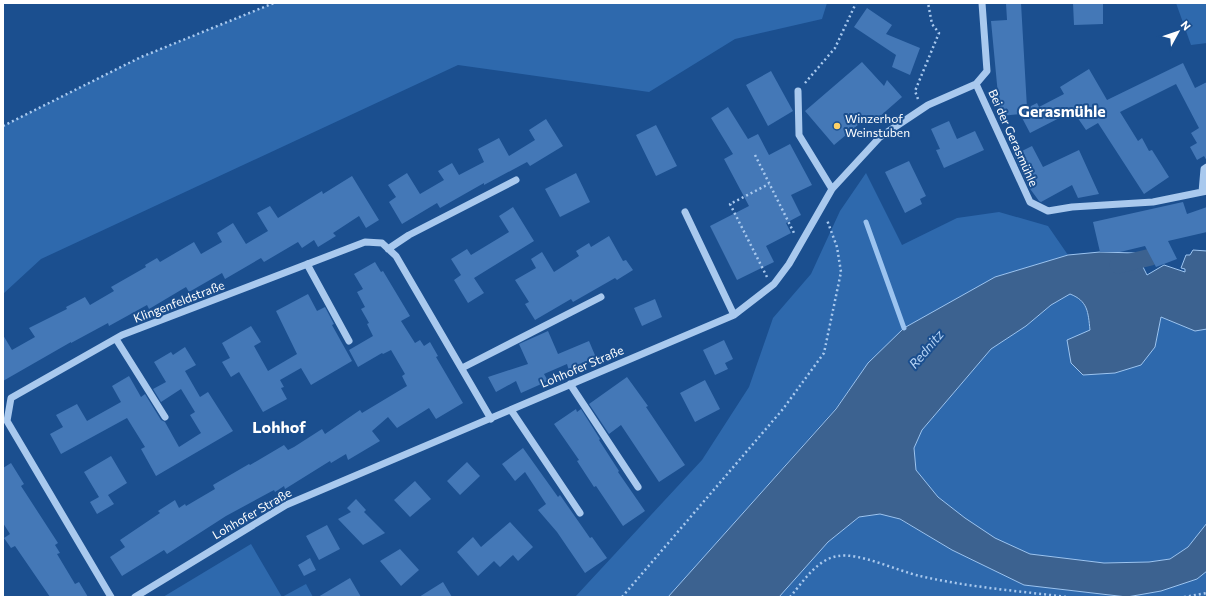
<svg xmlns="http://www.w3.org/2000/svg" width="1210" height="600" viewBox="0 0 1210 600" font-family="Commissioner,sans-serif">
	<rect width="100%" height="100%" fill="#1b4f8f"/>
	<!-- green -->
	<path fill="#2e69ad" d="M274,3h553l-5,16 -87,20 -86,53 -191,-27 -417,194 -38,35v-168l138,-69z
		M1176,3h31v40l-16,2z
		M866,173l36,72 55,-27 42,-6 49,14 20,29 -73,22 -127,86 -32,45 -168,189h-93l127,-137 47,-73 24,-69 38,-44 29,-63z
		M1070,294c18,8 18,18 20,36l65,17 6,-30 34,14 12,-2v194l-19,24 -18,12 -21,3 -45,1 -74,-9 -36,-16 -29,-20 -27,-21 -22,-27 -2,-22 8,-18 69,-81 35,-23 25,-21z
		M880,514l19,5 53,31 72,35 103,12 70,-18 10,-8v26h-428l49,-55 31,-25z
		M251,544l31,53h-119z
		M306,584l7,13h-31z"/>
	<!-- water -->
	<path fill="#3c6290" stroke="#9cc4f0" d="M1193,250l14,1v78l-12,2 -34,-14 -6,30 -14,18 -26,8 -32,2 -12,-12 -4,-23 23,-10c-2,-18 -2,-29 -20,-36l-19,11 -25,21 -35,23 -69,81 -8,18 2,22 22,27 27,21 30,20 35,16 74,9 45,-1 21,-3 18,-12 19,-24v48l-10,8 -36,12 -34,6 -103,-12 -72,-35 -52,-31 -20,-5 -21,3 -31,25 -49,55h-111l168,-188 32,-46 36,-35 91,-51 73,-22 32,-3 36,1 11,22 17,-10 21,7v-3l-4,-1 5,-13h4z"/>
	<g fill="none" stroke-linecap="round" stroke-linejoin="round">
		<!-- stream -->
		<path stroke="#9cc4f0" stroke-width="5" d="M866,222l38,106"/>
		<!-- canal -->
		<path stroke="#3c6290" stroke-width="17" d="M1118,265l33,-8"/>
	</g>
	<!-- building -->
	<path fill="#4478b7" d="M1006,3h15l6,105 10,-5 2,4 25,-13 -4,-7 29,-18 18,31 76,-37 12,25 12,-6v79l-3,-5 -7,4 -7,-13 7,-4 -6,-10 8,-5 -23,-44 -56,28 18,29 4,-3 7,13 3,-1 17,27 -25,17 -46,-71 -12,7 -13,-19 -43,22 -10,-19 -20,2 -9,-95 16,-1z
		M1073,3h30v21l-29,1z
		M867,8l25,17 -6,9 34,14 -10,27 -18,-8 4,-12 -42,-28z
		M862,62l22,24 3,-6 15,17 -32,28 -5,-6 -31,26 -29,-34z
		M771,71l22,40 -25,15 -22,-41z
		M728,107l20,32 10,-5 11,21 21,-11 22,41 -21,10 10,20 -15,8 5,10 -25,13 8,16 -37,18 -27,-54 39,-20 -25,-47 9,-5 -22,-36z
		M546,119l17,27 -33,20 -3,-4 -43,23v-2l-44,25 -3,-5 -35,21 -13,-22 7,-5 -8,-12 19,-12 13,21 24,-14 -6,-9 14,-8 7,12 25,-13 -6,-13 21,-11 10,18 26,-16 -6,-10z
		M949,121l8,18 18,-8 9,19 -40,18 -8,-18 4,-1 -9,-20z
		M656,125l21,41 -21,10 -20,-41z
		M1032,146l11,21 36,-17 20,44 -21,4 -6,-13 -31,17 -2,-1 -11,-15 -14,-31z
		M909,161l17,35 -6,3 2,5 -17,9 -20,-41z
		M576,173l14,29 -30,15 -15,-28z
		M352,176l27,44 -13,8 -7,-12 -26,17 3,3 -18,11 -4,-7 -12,8 -4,-6 -34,20 -3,-4 -36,21 -3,-6 -33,19 -3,-5 -37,22 -2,-4 -38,21 -1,-3 -37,20v-1l-68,39v-46l9,15 23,-13 -6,-9 38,-19 -1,-2 19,-10 5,8 24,-14 -3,-4 35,-20 -1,-2 12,-7 3,4 34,-20 7,12 21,-12 -5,-9 16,-10 13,21 22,-13 -11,-18 13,-7 8,12 44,-27 1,3z
		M1183,202l4,12 20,-7v25l-39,9 9,18 -21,8 -11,-21 -25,6h-20l-7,-30z
		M513,207l21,34 -60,37 10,15 -16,10 -14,-23 7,-5 -10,-16 16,-10 4,6 38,-23 -10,-16z
		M609,236l14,25 3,-1 7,10 -16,10 -2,-2 -42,24 -2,-3 -36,21 -10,-16 4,-2 -14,-22 21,-12 -5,-9 11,-7 12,20 25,-16 -3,-5 13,-8 2,4z
		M375,262l6,10 2,-1 27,45 -9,5 14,22 5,-3 4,6 6,-4 8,14 -2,1 27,46 -27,16 -7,-11 -32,20 -9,-11 -16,14 8,10 -32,19 -2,-6 -15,9 -1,-2 -45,28 -1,-3 -9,6 -1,-2 -48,26 -59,38 -3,-4 -42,26 -12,-19 15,-10 -5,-7 40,-27 -2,-2 17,-11 4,8 6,-4 1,2 29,-17 -2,-4 36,-21 1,1 34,-20 4,5 6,-3 28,-18 3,5 35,-24 2,3 45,-27 -5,-10 3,-2 -14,-24 -8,4 -1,-1 -24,14 -9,-17 24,-14 -6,-12 2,-1 -8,-14 4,-2 -8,-15 6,-3 -9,-15z
		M308,294l9,17 8,-4 9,17 -2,1 20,36 -41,24 -10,-17 -21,12 4,7 -3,1 6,11 -24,13 -24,-40 -8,5 -9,-15 8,-4 -8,-15 29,-17 10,16 -7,4 14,25 29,-17 -21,-43z
		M655,299l7,18 -20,9 -8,-18z
		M548,331l10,23 31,-13 8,19 -28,11 -2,-7 -23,10 4,7 -27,12 -5,-12 -20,11 -8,-15 40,-13 -9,-20z
		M724,340l9,19 -8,4 3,6 -13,6 -12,-25z
		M185,347l11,18 -11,6 15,26 8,-5 25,39 -77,45 -15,-27 4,-2 -18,-29 -66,36 -11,-20 13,-7 -7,-12 21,-11 10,17 34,-19 -9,-16 17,-10 12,21 4,-3 16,26 4,2 14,25 22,-14 -11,-18 5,-3 -14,-23 -20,13 -8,-13 13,-7 -12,-20 17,-10 2,3z
		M627,377l21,29 -2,1 39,58 -26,17 -38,-57 -12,9 -20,-30z
		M705,380l15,29 -25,13 -15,-29z
		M576,409l1,3 4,-3 19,30 -1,1 20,31 -1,1 27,39 -22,15 -27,-40 -2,1 -17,-26 2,-1 -25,-36z
		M523,448l35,49 2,-2 30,43 2,-1 15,21 -22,15 -28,-41 -19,-22 8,-6 -21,-32 -10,9 -13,-17z
		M111,456l16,27 -19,12 6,9 -17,10 -7,-12 9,-5 -15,-25z
		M467,462l13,14 -20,19 -13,-14z
		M11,463l13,21 -3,2 37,57 -3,2 5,8 -3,1 18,30 4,-2 9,15h-38l-35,-51 -4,2 -7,-10 6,-4 -7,-11v-55z
		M415,481l16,18 -21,18 -16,-17z
		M356,499l10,11 -2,2 21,21 -22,12 -25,-26 13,-7 -4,-4z
		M510,522l23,25 -15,14 -5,-6 -13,12 -6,-6 -16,15 -21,-24 16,-15 8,10z
		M327,525l13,24 -21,11 -13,-24z
		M400,549l19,21 -18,16 -21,-25z
		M310,558l6,12 -12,6 -6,-11z
		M350,578l11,19h-43z
		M443,582l9,15h-33z"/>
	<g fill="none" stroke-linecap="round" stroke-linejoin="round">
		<!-- path -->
		<path stroke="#a9c9ee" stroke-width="2.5" stroke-dasharray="2 3" stroke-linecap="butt" d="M805,83l30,-35 21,-45
			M918,99l-3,-8 24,-58 -7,-9 -4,-21
			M3,126l138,-69 133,-54
			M755,155l39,78
			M767,277l-37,-73 39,-20
			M622,597l161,-188 41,-56 17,-81 -4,-25 -10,-27
			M790,597c13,-15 27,-38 48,-41 20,-4 60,15 82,20 48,11 98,15 147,21
			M1184,597l23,-4"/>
		<!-- minor -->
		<path stroke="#a9c9ee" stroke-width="7" d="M976,84l54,118 18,9 24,-4 81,-5 54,-11
			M798,91l1,44 33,54
			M1202,192l2,-23 3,-2
			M685,212l49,103
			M388,249l21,-14 107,-55
			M307,264l42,77
			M116,339l49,78
			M462,368l139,-71
			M570,384l68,103
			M511,410l69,103
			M111,597l-104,-176 4,-23 111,-63 243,-93 17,1 14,13 95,163
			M135,597l151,-92 448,-190 40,-31 15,-20 43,-75 48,-52 48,-32 48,-21 11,-13 -5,-68"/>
	</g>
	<!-- markers -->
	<circle fill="#ffd166" stroke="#1b4f8f" stroke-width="1.5" cx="837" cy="126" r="4"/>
	<g text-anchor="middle" stroke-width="4" stroke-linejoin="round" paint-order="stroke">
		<!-- poi labels -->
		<g font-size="12" fill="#fff" stroke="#1b4f8f" text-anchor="start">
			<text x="845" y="123">Winzerhof<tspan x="845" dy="14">Weinstuben</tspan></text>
		</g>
		<!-- street labels -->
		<g font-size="12" fill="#fff" stroke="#1b4f8f">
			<text transform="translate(1013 138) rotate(66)" y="4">Bei der Gerasmühle</text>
			<text transform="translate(179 302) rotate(-21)" y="4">Klingenfeldstraße</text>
			<text transform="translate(582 367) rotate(-23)" y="4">Lohhofer Straße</text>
			<text transform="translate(252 514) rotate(-30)" y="4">Lohhofer Straße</text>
		</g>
		<!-- water labels -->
		<g font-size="13" font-style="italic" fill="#b5d3f5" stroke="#1b4f8f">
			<text transform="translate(926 349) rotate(-50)" y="5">Rednitz</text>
		</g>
		<!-- district labels -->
		<g font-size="16" font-weight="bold" fill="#fff" stroke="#1b4f8f">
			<text x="1062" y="117">Gerasmühle</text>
			<text x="279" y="433">Lohhof</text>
		</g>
	</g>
	<!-- border -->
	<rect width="1210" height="600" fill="none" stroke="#ffffff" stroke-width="8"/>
	<!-- north arrow -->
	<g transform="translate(1178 32) rotate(50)" stroke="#1b4f8f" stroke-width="3" paint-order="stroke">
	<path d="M0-3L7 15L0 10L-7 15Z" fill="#ffffff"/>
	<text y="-6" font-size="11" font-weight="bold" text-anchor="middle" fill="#ffffff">N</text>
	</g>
</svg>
